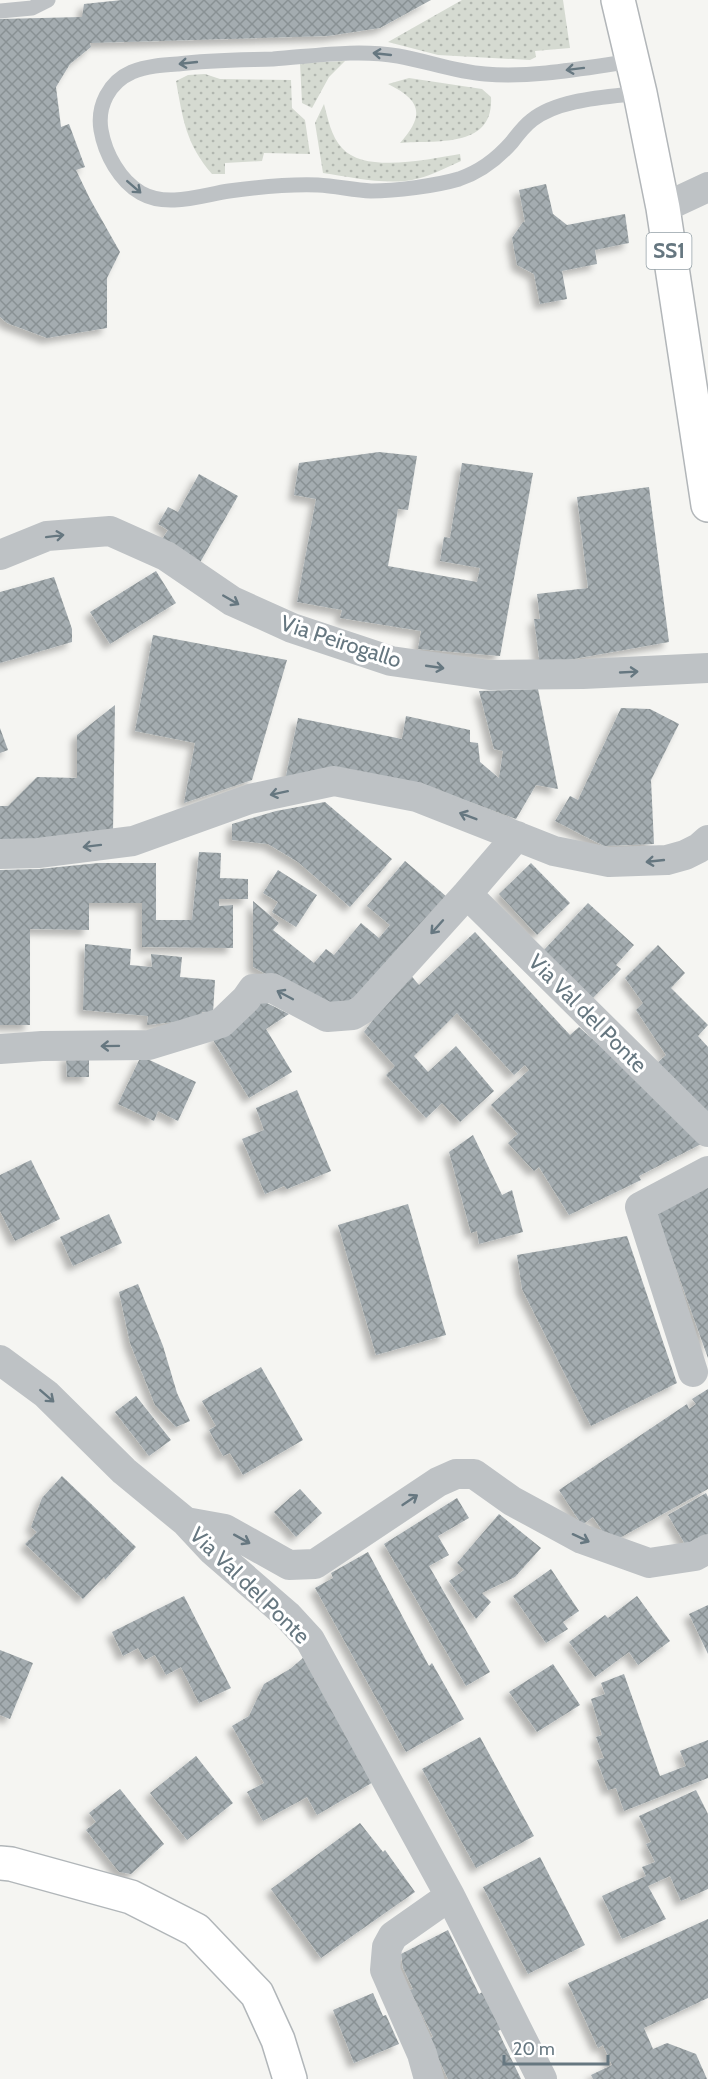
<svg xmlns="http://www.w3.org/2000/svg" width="708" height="2079" viewBox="0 0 708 2079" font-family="Cabin,sans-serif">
	<defs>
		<pattern id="park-dots" width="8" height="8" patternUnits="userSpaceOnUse" patternTransform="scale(1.5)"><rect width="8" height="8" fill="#d5dad1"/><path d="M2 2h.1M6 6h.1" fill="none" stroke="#b1b6af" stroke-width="1.8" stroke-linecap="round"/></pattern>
		<pattern id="building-cross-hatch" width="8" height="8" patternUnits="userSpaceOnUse" patternTransform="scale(1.5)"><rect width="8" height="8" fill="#a4acb0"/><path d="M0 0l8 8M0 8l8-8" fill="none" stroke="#899194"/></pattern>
		<filter id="shadow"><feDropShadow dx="-5.5" dy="5.5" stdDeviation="3" flood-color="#0004"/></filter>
	</defs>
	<rect width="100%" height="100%" fill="#f5f5f2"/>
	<!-- park -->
	<path fill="url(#park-dots)" d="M462,0h101l7,48 -35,3 1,6 -6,3 -92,-5 -50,-13z
		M345,61l-16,16 -17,31 -10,-5 -2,-40z
		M205,74l15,5 71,1 1,28 13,12 5,34 -46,-1 -2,8 -37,2v11h-13c-26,-30 -29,-54 -36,-93l12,-6z
		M409,78l73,11 9,8c3,52 -54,43 -91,46 26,-29 20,-43 -12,-59z
		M324,104c4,15 7,32 18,44 23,26 87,11 118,6l1,7c-16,7 -32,16 -49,19 -28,5 -61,-3 -89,-7l-8,-50z"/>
	<!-- building -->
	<path fill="url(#building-cross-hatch)" filter="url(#shadow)" d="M122,0h309l-51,28 -52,8 -238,7 1,4 -21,17 -14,23 5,40 8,-3 16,43 -9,3 14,29 30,53 -13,26v50l-60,10 -40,-15 -7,-6v-298l82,-2 2,-13z
		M546,184l7,30 14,11 58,-11 4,29 -34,7 2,14 -35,7 5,28 -27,5 -6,-30 -17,-9 -5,-27 11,-16h2l-6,-32z
		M379,452l38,4 -9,54 -10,-1 -10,57 89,16 3,-14 -40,-7 4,-24 6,1 12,-75 71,10 -33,183 -82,-7 3,-18 -81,-13 2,-8 -45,-8 19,-103 -22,-4 5,-32z
		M199,474l39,22 -40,70 -39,-22 9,-14 -10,-6 10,-17 10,5z
		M649,487l20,155 -129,23 -6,-46h6l-3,-25 51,-6 -11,-91z
		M156,571l20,32 -66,41 -20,-32z
		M54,577l18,52v13l-72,21v-71z
		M153,635l134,25 -35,120 -68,23 11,-60 -60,-12z
		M538,689l20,100 -22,-4 -20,34 -89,-33 -141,-10 12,-58 104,21 4,-23 64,14v12l8,1 2,19 19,16 4,-27 -9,-2 -15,-58z
		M115,705l-2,127 -113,10v-36h8l29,-29 40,1v-43z
		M621,708l29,1 29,15 -28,56 3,64 -50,2 -49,-25 15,-25 8,4z
		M0,728l8,22 -8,3z
		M325,802l67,57 -42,48 -52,-45 -30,-18 -36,-4v-16l44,-13z
		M199,852l22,1 -1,25 28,1v20h-29v7l14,-1v43l-91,-1v-44h-53v27l-59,-1v96h-30v-155l39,-1 60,-6h57v57h36z
		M405,861l42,36 -88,105 -29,6 -77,-41v-66l26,22 -6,7 41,33 12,-14 8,6 27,-32 18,15 11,-13 -23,-19z
		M531,863l39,40 -33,32 -38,-41z
		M278,870l39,25 -21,32 -24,-15 6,-10 -15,-9z
		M588,903l46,42 -18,20 5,4 -28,29 -50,-47z
		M475,932l95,103 9,-8 128,114 -68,35 2,4 -72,35 -30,-48 -5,4 -26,-28 10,-9 -27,-29 38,-35 -4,-5 -11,10 -57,-62 -43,43 14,16 28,-26 38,45 -34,31 -18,-19 -16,15 -40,-43 9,-9 -31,-34 44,-60 11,13z
		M85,944l46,5 -1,16 22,2 -1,-13 31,3 -2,20 35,3 -2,33 -11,-1 -1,7 -54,6 1,-9 -65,-6z
		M658,945l27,28 -14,15 37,37 -10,11 10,11v67l-52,-50 10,-9 -30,-45 7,-7 -18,-25z
		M265,1002l24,12 -23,15 26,43 -43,26 -36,-58 38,-37z
		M66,1055h23v22h-22z
		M141,1056l55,26 -18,39 -20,-10 -4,10 -36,-17z
		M297,1090l34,81 -44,18 -3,-3 -19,8 -23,-55 22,-9 -8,-22z
		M473,1135l29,60 10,-5 11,42 -44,12 -2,-13 -6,2 -22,-81z
		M31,1160l29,59 -45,22 -15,-30v-36z
		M708,1181v177l-53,-148z
		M408,1204l38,131 -70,20 -38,-130z
		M109,1214l13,29 -49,23 -13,-29z
		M627,1236l50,147 -86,43 -69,-137 -5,-34z
		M138,1284l25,62 14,47 13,28 -14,6 -21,-22 -25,-62 -11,-51z
		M261,1367l42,73 -60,35 -13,-22 -7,3 -14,-26 7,-4 -14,-25z
		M708,1389v100l-92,51 -9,-2 -14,-21 -11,8 -23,-35 128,-86 2,5 7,-5 -4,-5z
		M136,1396l35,44 -22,16 -34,-44z
		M62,1476l74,71 -31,33 -1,-3 -21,22 -58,-55 12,-12 -6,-5 11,-29z
		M300,1489l22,24 -26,24 -22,-25z
		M706,1493l2,4v43l-19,11 -21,-36z
		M457,1498l12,20 -31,18 11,19 -20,11 61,106 -24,14 -82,-142z
		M499,1514l42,34 -26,29 -33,16 9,9 -15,17 -27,-38 15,-11 -7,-7z
		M368,1552l61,114 3,-3 32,56 -58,33 -91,-164 18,-10 -2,-5z
		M551,1569l28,42 -16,11 5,7 -22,14 -33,-47z
		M184,1596l47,92 -32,15 -18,-36 -15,8 -11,-20 -10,5 -7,-12 -15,8 -11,-24z
		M637,1596l33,45 -32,24 -9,-13 -34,25 -26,-35 36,-27 3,3z
		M708,1605v49l-19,-40z
		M0,1650l33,13 -23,56 -10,-4z
		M304,1657l71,124 -58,34 -10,-18 -44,24 -16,-29 17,-9 -32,-57 17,-10 15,-32 26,-15z
		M553,1664l27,41 -43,27 -28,-40z
		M624,1674l36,102 26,-10 -6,-15 28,-11v38l-84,33 -8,-23 -8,2 -11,-30 7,-2 -8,-21 6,-2 -11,-36 14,-5 -4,-11z
		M480,1737l54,99 -58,32 -54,-99z
		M196,1756l37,47 -46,37 -37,-47z
		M120,1789l44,55 -33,30 -12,-2 -33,-42 10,-8 -7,-9z
		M696,1790l12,24v75l-27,12 -11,-25 -22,10 18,33 -44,20 -20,-43 44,-20 -4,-9 13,-5 -9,-18 5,-2 -12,-26z
		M360,1823l23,29 2,-2 30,42 -94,66 -50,-69z
		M540,1857l45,88 -57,29 -45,-87z
		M708,1919v79l-64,30 9,21 14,-6 29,11 11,25h-114l-2,-4 21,-10 -9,-20 -5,3 -30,-65z
		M448,1930l31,64 5,-3 18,38 -4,2 23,48h-73l-19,-40 4,-2 -23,-47 3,-1 -10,-21 -2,-14z
		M373,1993l10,23 3,-1 13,29 -45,19 -21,-53z"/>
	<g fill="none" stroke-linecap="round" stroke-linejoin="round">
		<defs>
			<path id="secondary" d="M0,1863l11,1 120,33 65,33 61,64 21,46 12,39"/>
			<path id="primary" d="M618,0l22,93 23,115 45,297"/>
		</defs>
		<!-- secondary casing -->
		<use href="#secondary" stroke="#b1b6b9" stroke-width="36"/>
		<!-- primary casing -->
		<use href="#primary" stroke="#b2b6b9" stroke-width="36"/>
		<!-- service -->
		<path stroke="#bec2c5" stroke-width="15" d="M0,11l32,-3 16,-8
			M633,61c-49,7 -99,17 -148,13 -30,-2 -58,-13 -87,-18 -41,-7 -83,0 -125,3 -31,1 -63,1 -95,5 -15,1 -31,2 -46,8 -23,10 -35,34 -31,58 4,24 19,51 40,63 26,15 61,2 88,-2 29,-4 60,-7 89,-6 18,1 35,5 53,6 25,0 64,-5 88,-12 21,-7 39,-21 53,-37 6,-8 12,-16 20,-22 26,-21 75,-23 108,-27"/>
		<!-- minor -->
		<path stroke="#bec2c5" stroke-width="30" d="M663,208l45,-21
			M0,555l47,-19 63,-5 56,25 66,45 60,27 99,33 98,14 94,-1 125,-6
			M0,854l38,-1 95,-12 117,-42 84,-18 83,16 137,54 55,11 58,-2 18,-5 14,-7 9,-8
			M467,894l241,238
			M0,1049l42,-3 107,-1 72,-22 25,-24 7,-10 19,-1 55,29 26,-2 10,-6 104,-115 50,-58
			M0,1360l46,34 78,77 62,51 27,29 74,64 23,25 140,256 92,183
			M693,1372l-53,-165 68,-36
			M186,1522l39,7 64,36 26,-1 123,-82 18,-8h18l38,27 70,38 67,24 46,-7 13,-7
			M429,2079l-7,-25 -37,-84 2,-23 6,-11 57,-40"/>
		<!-- secondary -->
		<use href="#secondary" stroke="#fff" stroke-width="33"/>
		<!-- primary -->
		<use href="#primary" stroke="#fff" stroke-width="33"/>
	</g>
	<!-- one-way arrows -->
	<defs><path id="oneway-shaft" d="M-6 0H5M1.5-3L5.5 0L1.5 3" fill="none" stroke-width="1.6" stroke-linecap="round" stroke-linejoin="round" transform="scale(1.5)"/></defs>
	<g stroke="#667780">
		<use href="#oneway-shaft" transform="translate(382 54) rotate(-174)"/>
		<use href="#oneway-shaft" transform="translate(188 63) rotate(174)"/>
		<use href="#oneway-shaft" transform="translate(575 69) rotate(173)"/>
		<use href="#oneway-shaft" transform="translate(134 187) rotate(41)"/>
		<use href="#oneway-shaft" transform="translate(55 536) rotate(-7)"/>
		<use href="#oneway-shaft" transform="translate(231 600) rotate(30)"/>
		<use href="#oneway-shaft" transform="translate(435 667) rotate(8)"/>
		<use href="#oneway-shaft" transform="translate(629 672) rotate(-3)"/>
		<use href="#oneway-shaft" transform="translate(279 793) rotate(168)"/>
		<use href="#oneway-shaft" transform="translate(468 816) rotate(-159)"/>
		<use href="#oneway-shaft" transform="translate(92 846) rotate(173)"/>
		<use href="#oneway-shaft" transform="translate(655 861) rotate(174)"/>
		<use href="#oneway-shaft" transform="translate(437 927) rotate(132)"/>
		<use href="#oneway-shaft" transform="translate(285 995) rotate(-152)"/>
		<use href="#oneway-shaft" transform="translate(110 1046) rotate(179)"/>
		<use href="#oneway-shaft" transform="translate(47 1396) rotate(41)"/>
		<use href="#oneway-shaft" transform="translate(410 1500) rotate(-34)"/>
		<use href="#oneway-shaft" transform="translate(581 1538) rotate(25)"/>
		<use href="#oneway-shaft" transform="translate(242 1539) rotate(29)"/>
	</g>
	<g text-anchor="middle" stroke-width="6" stroke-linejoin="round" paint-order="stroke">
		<!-- shield labels -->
		<rect fill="#fff" stroke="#94a0a6" stroke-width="1.5" x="646.5" y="233" width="45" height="36" rx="4.5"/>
		<g font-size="21" font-weight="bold" fill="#667780">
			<text x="669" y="258">SS1</text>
		</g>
		<!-- street labels -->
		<g font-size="22" fill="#667780" stroke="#fff">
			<text transform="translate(341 641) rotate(18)" y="8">Via Peirogallo</text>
			<text transform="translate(588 1013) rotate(45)" y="8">Via Val del Ponte</text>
			<text transform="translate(250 1585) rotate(44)" y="8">Via Val del Ponte</text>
		</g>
	</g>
	<!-- scale -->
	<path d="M504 2055v9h104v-9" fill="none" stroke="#667780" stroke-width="3"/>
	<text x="513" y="2055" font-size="18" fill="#667780" stroke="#ffffff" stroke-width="4.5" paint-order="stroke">20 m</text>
</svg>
